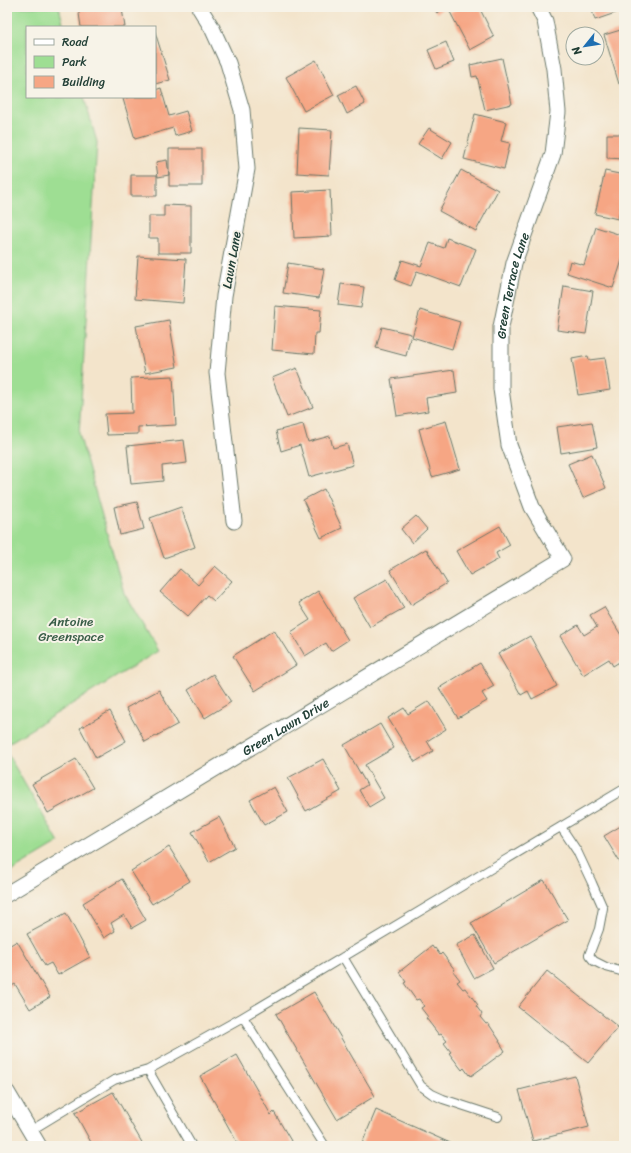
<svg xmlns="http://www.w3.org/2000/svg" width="631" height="1153" viewBox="0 0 631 1153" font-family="Sriracha,sans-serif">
	<rect width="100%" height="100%" fill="#f7f3e8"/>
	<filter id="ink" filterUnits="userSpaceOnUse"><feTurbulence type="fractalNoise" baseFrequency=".025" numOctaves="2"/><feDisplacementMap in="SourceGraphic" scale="8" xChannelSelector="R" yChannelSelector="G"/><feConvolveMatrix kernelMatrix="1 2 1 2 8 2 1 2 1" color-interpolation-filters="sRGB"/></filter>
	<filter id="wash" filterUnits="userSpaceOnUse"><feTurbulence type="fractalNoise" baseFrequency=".012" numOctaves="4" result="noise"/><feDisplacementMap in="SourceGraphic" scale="16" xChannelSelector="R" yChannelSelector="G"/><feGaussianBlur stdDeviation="0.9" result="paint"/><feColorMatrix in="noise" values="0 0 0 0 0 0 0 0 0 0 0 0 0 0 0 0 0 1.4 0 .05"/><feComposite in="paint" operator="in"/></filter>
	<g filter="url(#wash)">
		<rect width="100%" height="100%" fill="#f3e4cb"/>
		<!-- green -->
		<path fill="#9ede93" stroke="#5e8e64" d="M7,7h52l5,20h-37v70h57l13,45 -18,292 45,159 34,58 -151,93z
			M7,753l52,90 -52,31z"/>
		<g id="blocks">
			<!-- building -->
			<path fill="#f6a684" d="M78,7h38v3l6,-1 3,18h-44z
				M432,7h12l-7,6z
				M461,7h18l15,30 -24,13 -20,-38z
				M591,7h33v3l-29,10z
				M624,29v54l-5,1 -15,-49z
				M155,32l15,48 -15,4z
				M446,42l8,20 -18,7 -8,-19z
				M502,58l10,46 -27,6 -8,-34 -5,1 -2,-12z
				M316,60l18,35 -30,16 -18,-34z
				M356,86l9,18 -18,10 -9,-19z
				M161,88l8,28 17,-5 6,20 -17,5 -2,-8 -38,11 -12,-40 7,-2h25v-7z
				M475,114l31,8 -5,19 9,2 -6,26 -40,-10z
				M299,128l33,2 -3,45 -32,-2z
				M429,128l23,14 -10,17 -24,-15z
				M607,134h17v25l-17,-1z
				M169,149h33v37h-33z
				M167,160l2,15 -11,2 -2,-15z
				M461,170l37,20 -22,41 -37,-20z
				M605,171l19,4v26l-2,-1 -4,19 -23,-5z
				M131,175h26v21h-26z
				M330,190l2,46 -38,2 -2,-46z
				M164,205l27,1v47h-33v-15h-9v-22h15z
				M596,227l28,9v18l-11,34 -46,-15 3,-12 14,4z
				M447,238l29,11 -15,38 -44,-16 -6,15 -16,-6 7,-20 19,6 9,-23 14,5z
				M138,256l48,3 -3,44 -48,-4z
				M288,263l36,6 -5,29 -36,-5z
				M341,284l23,3 -3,21 -23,-3z
				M564,286l29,5 -7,43 -29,-4z
				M275,306l46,4 -2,23h-4l-1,21 -42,-4z
				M420,310l40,12 -8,27 -40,-12z
				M169,320l8,47 -32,6 -9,-47z
				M382,327l29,7 -5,22 -30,-8z
				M588,356l1,4 16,-2 5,32 -32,5 -6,-36z
				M297,368l16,39 -26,10 -15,-39z
				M454,370l3,23 -31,5 2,13 -31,5 -6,-37z
				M173,376l3,49 -38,2v7l-31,1 -2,-21 27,-1 -1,-35z
				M446,421l14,48 -28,8 -13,-48z
				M592,422l5,25 -36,6 -4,-26z
				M303,424l5,18 22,-6 3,12 14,-4 6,21 -44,12 -9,-32 -19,6 -5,-20z
				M184,440l3,23 -25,3 1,15 -32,3 -4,-38z
				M592,454l14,34 -23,10 -15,-34z
				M324,489l18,39 -21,10 -18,-38z
				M137,502l7,27 -24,6 -6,-28z
				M181,507l14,40 -31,11 -14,-40z
				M416,516l11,13 -15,14 -11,-14z
				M500,526l10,19 -14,8 3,6 -29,16 -14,-24z
				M426,549l21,34 -36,22 -21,-35z
				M215,566l17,15 -18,20 -7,-6 -19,21 -28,-24 20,-23 18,16z
				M387,579l17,29 -34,19 -17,-29z
				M318,591l30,49 -17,11 -5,-8 -21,13 -14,-24 19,-12 -11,-17z
				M604,607l20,33v19l-11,7 -4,-7 -26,16 -23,-39 18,-11 6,10 13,-8 -7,-12z
				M274,630l22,35 -41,26 -22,-35z
				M530,636l27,50 -25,13 -4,-8 -7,4 -23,-41z
				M480,663l14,23 -12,7 5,8 -29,17 -19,-30z
				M213,674l18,28 -26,16 -17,-28z
				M159,690l19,34 -33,18 -19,-34z
				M429,701l17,28 -19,12 6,10 -18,11 -27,-44 16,-10 4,6z
				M110,711l16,30 -30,17 -16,-30z
				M380,724l14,24 -29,17 19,33 -15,9 -10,-17 8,-5 -23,-40z
				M76,759l17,29 -45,25 -16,-29z
				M323,759l18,32 -35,20 -18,-33z
				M274,787l14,25 -24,13 -14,-25z
				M219,817l16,30 -26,15 -17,-30z
				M624,824v45l-20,-33z
				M169,847l21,34 -38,23 -21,-33z
				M122,879l24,41 -14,8 -8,-13 -13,8 4,8 -11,7 -21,-35z
				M544,880l24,40 -74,43 -23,-40z
				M66,913l24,44 -32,18 -7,-12 -6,3 -18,-32z
				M475,935l18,33 -19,10 -18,-33z
				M17,941l33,56 -20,12 -15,-25 -8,5v-42z
				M432,946l2,3 1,-1 5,7 2,-2 13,17 -2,1 7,9 -3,2 6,7 2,-1 13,17 -2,1 6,8 -2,3 6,7 2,-1 12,18h-1l6,10 -34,25 -1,-2 -1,1 -5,-7 -2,2 -13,-17 2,-1 -7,-9 3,-2 -6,-7 -2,1 -13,-17 2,-1 -7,-9 3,-2 -5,-7 -3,1 -12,-17 2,-1 -7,-10z
				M547,971l71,56 -30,36 -70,-56z
				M314,992l61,104 -38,23 -61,-105z
				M237,1055l34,60 3,-3 20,34h-55l-39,-70z
				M575,1076l14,51 -56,14 -14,-51z
				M113,1092l31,54h-51l-18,-33z
				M376,1110l81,36h-96z"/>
		</g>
	</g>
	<g filter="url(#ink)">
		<use href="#blocks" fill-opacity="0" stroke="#697769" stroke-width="1"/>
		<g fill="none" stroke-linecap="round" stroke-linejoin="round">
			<defs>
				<path id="service" d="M561,827l16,24 15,32 11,25 -4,21 -10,26 5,6 12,6 18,5
					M343,957l78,129 11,8 11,5 55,18
					M243,1017l82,129
					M148,1070l44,76
					M30,1131l84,-51 34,-10 95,-53 381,-228"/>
				<g id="minor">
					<path d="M199,7l13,21 16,35 14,47 5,59 -23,127 -7,77 17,148"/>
					<path id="s1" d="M7,894l556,-335 -31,-52 -23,-62 -8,-56v-62l13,-64 39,-109 5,-42 -4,-43 -9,-48 -7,-14"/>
					<path d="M7,1092l32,54"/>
				</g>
			</defs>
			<!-- service casing -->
			<use href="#service" stroke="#697769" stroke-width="10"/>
			<!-- minor casing -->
			<use href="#minor" stroke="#697769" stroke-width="17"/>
			<!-- service -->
			<use href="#service" stroke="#fff" stroke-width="8"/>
			<!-- minor -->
			<use href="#minor" stroke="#fff" stroke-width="15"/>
		</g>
	</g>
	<g text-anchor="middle" stroke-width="4" stroke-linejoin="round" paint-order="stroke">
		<!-- street labels -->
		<g font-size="13" fill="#1f3d34" stroke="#f7f3e8">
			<text transform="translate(231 260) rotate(-80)" y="5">Lawn Lane</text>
			<text dy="5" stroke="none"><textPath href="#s1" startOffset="937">Green Terrace Lane</textPath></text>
			<text dy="5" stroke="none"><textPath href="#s1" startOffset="325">Green Lawn Drive</textPath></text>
		</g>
		<!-- park labels -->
		<g font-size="13" fill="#385d47" stroke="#f7f3e8">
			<text x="71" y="626">Antoine<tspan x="71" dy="15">Greenspace</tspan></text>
		</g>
	</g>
	<!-- margin -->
	<rect width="631" height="1153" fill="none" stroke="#f7f3e8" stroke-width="24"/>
	<!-- legend -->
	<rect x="26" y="26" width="130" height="72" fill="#f7f3e8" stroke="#a1aaa0"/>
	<rect x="34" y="39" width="20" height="6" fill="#ffffff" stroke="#a1aaa0"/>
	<text x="62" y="46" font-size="12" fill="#1f3d34">Road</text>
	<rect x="34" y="56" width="20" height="12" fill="#9ede93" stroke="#a1aaa0"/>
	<text x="62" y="66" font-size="12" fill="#1f3d34">Park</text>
	<rect x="34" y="76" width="20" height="12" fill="#f6a684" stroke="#a1aaa0"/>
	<text x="62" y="86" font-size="12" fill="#1f3d34">Building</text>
	<!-- north arrow -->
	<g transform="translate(585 46) rotate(240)"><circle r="19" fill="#f7f3e8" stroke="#a1aaa0"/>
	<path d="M0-3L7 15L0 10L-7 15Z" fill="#1f6fb2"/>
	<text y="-6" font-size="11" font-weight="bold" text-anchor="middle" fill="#1f3d34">N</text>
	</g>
</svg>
